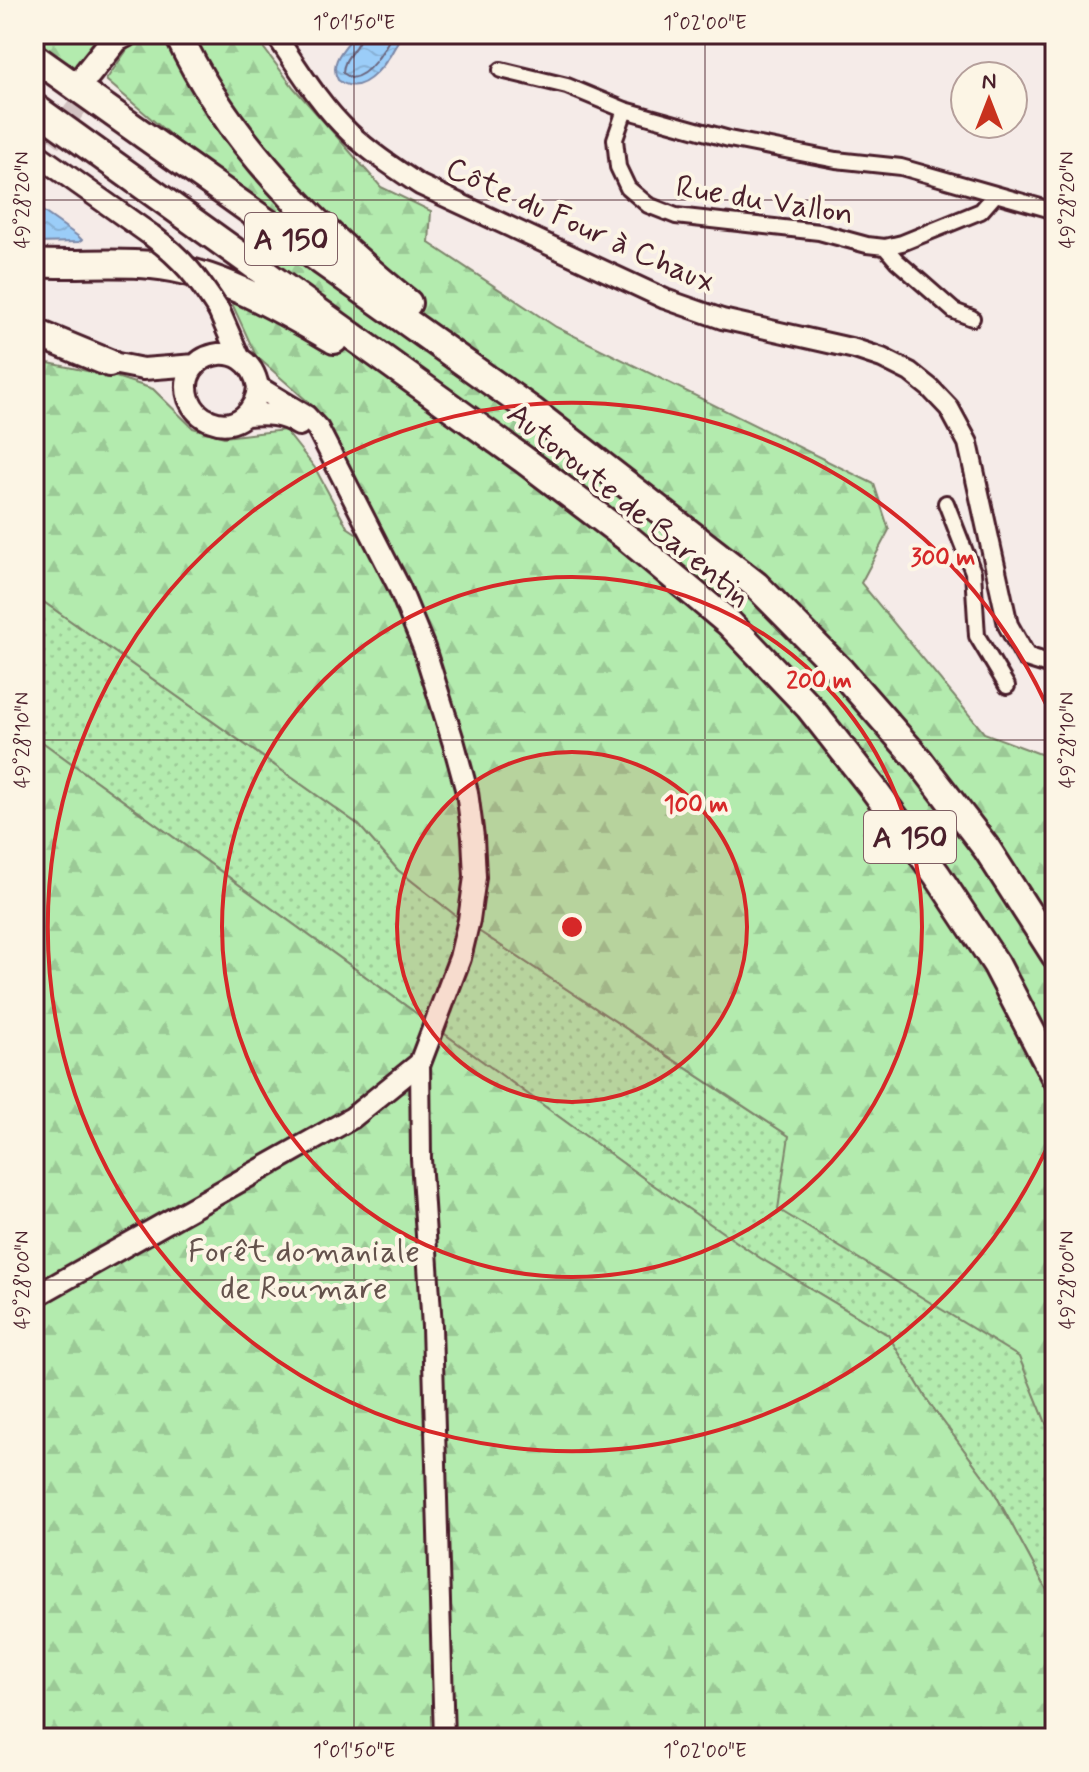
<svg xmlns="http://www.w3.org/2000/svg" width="1089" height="1772" viewBox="0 0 1089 1772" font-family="Mynerve,sans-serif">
	<defs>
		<pattern id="grass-dots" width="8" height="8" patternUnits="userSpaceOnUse" patternTransform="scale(2)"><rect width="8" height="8" fill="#b3ebae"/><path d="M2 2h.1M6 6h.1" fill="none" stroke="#9bc996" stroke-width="1.8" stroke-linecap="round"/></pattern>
		<pattern id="forest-firs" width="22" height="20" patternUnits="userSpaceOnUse" patternTransform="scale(2)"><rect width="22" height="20" fill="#b3ebae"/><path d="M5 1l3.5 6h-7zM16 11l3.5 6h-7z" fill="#9bc996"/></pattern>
		<pattern id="water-waves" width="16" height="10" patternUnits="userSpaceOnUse" patternTransform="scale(2)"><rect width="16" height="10" fill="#9bcdf8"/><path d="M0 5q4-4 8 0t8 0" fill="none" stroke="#87b0d5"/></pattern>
	</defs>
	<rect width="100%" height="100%" fill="#f5ebe8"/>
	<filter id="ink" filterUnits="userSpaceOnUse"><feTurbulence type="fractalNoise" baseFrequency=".0125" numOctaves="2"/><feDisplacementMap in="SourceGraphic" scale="16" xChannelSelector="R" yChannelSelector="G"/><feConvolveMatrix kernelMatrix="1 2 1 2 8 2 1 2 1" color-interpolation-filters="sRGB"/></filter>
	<g filter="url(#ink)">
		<!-- grass -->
		<path fill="url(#grass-dots)" stroke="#7e856c" stroke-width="2" d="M34,595l325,230 39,45 61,48 330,218 124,154 107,67 35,88v160l-63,-117 -64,-87 -40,-66 -128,-77 -114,-78 -612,-444z"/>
		<!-- forest -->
		<path fill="url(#forest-firs)" stroke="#7e856c" stroke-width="2" d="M34,34h65l-26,39 -39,-27z
			M143,34h110l41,54 87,99 50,24 -2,32 127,84 318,157 15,46 -28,53 123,150 67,25 4,-7v694l-36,-88 -241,-148 11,-73 -330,-218 -61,-48 -39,-45 -325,-230v-235l82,17 37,12 40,39 31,9 61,-7 30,38 32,59 12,8 16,-18 -60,-109 -59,-52 -27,-59 72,-66 -119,-86 -76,-65 30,-43z
			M1029,34h26v27z
			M34,736l612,444 114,78 128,77 40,66 64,87 63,117v133h-1021z"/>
		<!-- water -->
		<path fill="url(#water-waves)" stroke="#7b87a6" stroke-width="2" d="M355,34h46c-9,22 -36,67 -63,46 -10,-18 7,-32 17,-46z
			M34,205l45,32 3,3 -3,2 -45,1z"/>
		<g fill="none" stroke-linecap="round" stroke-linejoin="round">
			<!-- shore -->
			<path stroke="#6a657d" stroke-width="2" d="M361,34c-2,15 -18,22 -18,39l8,5c19,-2 33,-28 41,-44"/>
			<!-- secondary-tunnel -->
			<path stroke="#d3c2c2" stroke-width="20" stroke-dasharray="20 10" stroke-linecap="butt" d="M34,166l59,-81"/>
			<defs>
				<path id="minor" d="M501,70l66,16 58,24 104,29 107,21 65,7 154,44
					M625,110l-10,29 3,28 10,21 20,17 28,11 143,16 48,13 18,2 17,-4 79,-32 14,-16
					M885,247l12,14 57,50 18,7
					M946,503l27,69 4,64 30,50"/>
				<path id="tertiary" d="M275,34c23,34 45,71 75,99 21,20 46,36 70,52l245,114 57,20 133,30 27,9 28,14 20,16 19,20 19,35 40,182 18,32 29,9
					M420,1063l1,96 11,168 12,411"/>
				<path id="secondary" d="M34,152l117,83
					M219,311l20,46
					M97,360l46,9 53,-4
					M246,415c21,-2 36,-1 53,10
					M34,1297l318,-179 68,-55 40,-105 9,-38 6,-43 -2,-40 -6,-45 -13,-48 -30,-96 -25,-61 -81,-158 -12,-13 -48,-29c-10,-55 -84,-35 -69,12 4,10 12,19 22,22 25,10 45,-10 47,-34"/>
				<path id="motorway" d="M178,34c49,107 140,196 230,269
					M34,57l497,353 225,175 85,86 78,89 68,89 68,106
					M88,73l28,-35 8,-4
					M34,107l489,352 107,81 99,83 80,84 64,81 64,87 59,89 59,113
					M34,263c39,3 79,-2 118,2 65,6 127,43 182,75
					M34,332l75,31"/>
			</defs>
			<!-- minor casing -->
			<use href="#minor" stroke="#4a1f2b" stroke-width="20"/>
			<!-- tertiary casing -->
			<use href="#tertiary" stroke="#4a1f2b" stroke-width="24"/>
			<!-- secondary casing -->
			<use href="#secondary" stroke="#4a1f2b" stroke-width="26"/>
			<!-- motorway casing -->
			<use href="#motorway" stroke="#4a1f2b" stroke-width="32"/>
			<!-- minor -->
			<use href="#minor" stroke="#fcf5e5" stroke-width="14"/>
			<!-- tertiary -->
			<use href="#tertiary" stroke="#fcf5e5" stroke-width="18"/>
			<!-- secondary -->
			<use href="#secondary" stroke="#fcf5e5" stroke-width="20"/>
			<!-- motorway -->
			<use href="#motorway" stroke="#fcf5e5" stroke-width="26"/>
			<defs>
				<path id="secondary-bridge" d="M151,235c32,24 46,42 68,76"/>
			</defs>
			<!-- secondary-bridge casing -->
			<use href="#secondary-bridge" stroke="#4a1f2b" stroke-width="26" stroke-linecap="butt"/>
			<!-- secondary-bridge -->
			<use href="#secondary-bridge" stroke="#fcf5e5" stroke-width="20"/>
		</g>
	</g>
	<!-- ticks -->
	<path fill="none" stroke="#4a1f2b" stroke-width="2" stroke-opacity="0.45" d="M354,34v1704M705,34v1704M34,200h1021M34,740h1021M34,1280h1021"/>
	<!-- distance rings -->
	<circle cx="572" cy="927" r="175" fill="#d62828" fill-opacity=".12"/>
	<g fill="none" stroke="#d62828" stroke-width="4">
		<circle cx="572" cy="927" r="175"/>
		<circle cx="572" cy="927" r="350"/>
		<path d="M1054 1132A524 524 0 1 1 1054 722"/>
	</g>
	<g text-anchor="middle" stroke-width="8" stroke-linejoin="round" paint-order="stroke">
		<!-- shield labels -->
		<g fill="#fcf5e5" stroke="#7f5f63" stroke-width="2">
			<rect x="245" y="213" width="92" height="52" rx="6"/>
			<rect x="864" y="811" width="92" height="52" rx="6"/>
		</g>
		<g font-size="30" font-weight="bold" fill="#4a1f2b">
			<text x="291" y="249">A 150</text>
			<text x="910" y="847">A 150</text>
		</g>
		<!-- street labels -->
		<g font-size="32" fill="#4a1f2b" stroke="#fcf5e5">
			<text transform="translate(765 199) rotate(9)" y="11">Rue du Vallon</text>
			<text transform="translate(581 224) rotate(24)" y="11">Côte du Four à Chaux</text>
			<text transform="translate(630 504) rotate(39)" y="11">Autoroute de Barentin</text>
		</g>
		<!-- park labels -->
		<g font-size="32" fill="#64524c" stroke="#fcf5e5">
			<text x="304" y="1261">Forêt domaniale<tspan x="304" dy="37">de Roumare</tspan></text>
		</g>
	</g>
	<circle cx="572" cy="927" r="12" fill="#d62828" stroke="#fcf5e5" stroke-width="4"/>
	<g font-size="24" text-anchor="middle" font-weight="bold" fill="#d62828" stroke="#fcf5e5" stroke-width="8" stroke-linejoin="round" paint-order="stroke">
		<text x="943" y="565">300 m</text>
		<text x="819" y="688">200 m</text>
		<text x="696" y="812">100 m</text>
	</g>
	<!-- margin -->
	<rect width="1089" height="1772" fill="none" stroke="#fcf5e5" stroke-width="88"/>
	<!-- north arrow -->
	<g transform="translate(989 100)"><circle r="38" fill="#fcf5e5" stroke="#b59f9b" stroke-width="2"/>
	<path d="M0-6L14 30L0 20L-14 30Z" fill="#c8321e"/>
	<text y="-12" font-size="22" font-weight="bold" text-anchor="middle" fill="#4a1f2b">N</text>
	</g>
	<rect x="44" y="44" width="1001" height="1684" fill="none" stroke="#4a1f2b" stroke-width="3"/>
	<g font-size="20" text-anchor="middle" fill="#4a1f2b">
		<text x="354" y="29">1°01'50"E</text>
		<text x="705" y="29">1°02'00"E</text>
		<text transform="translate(22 200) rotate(-90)" y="7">49°28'20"N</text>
		<text transform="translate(1067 200) rotate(-90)" y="7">49°28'20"N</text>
		<text transform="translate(22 740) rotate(-90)" y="7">49°28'10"N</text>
		<text transform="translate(1067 740) rotate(-90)" y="7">49°28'10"N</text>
		<text transform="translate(22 1280) rotate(-90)" y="7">49°28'00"N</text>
		<text transform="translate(1067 1280) rotate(-90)" y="7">49°28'00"N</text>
		<text x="354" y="1757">1°01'50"E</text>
		<text x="705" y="1757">1°02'00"E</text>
	</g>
</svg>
